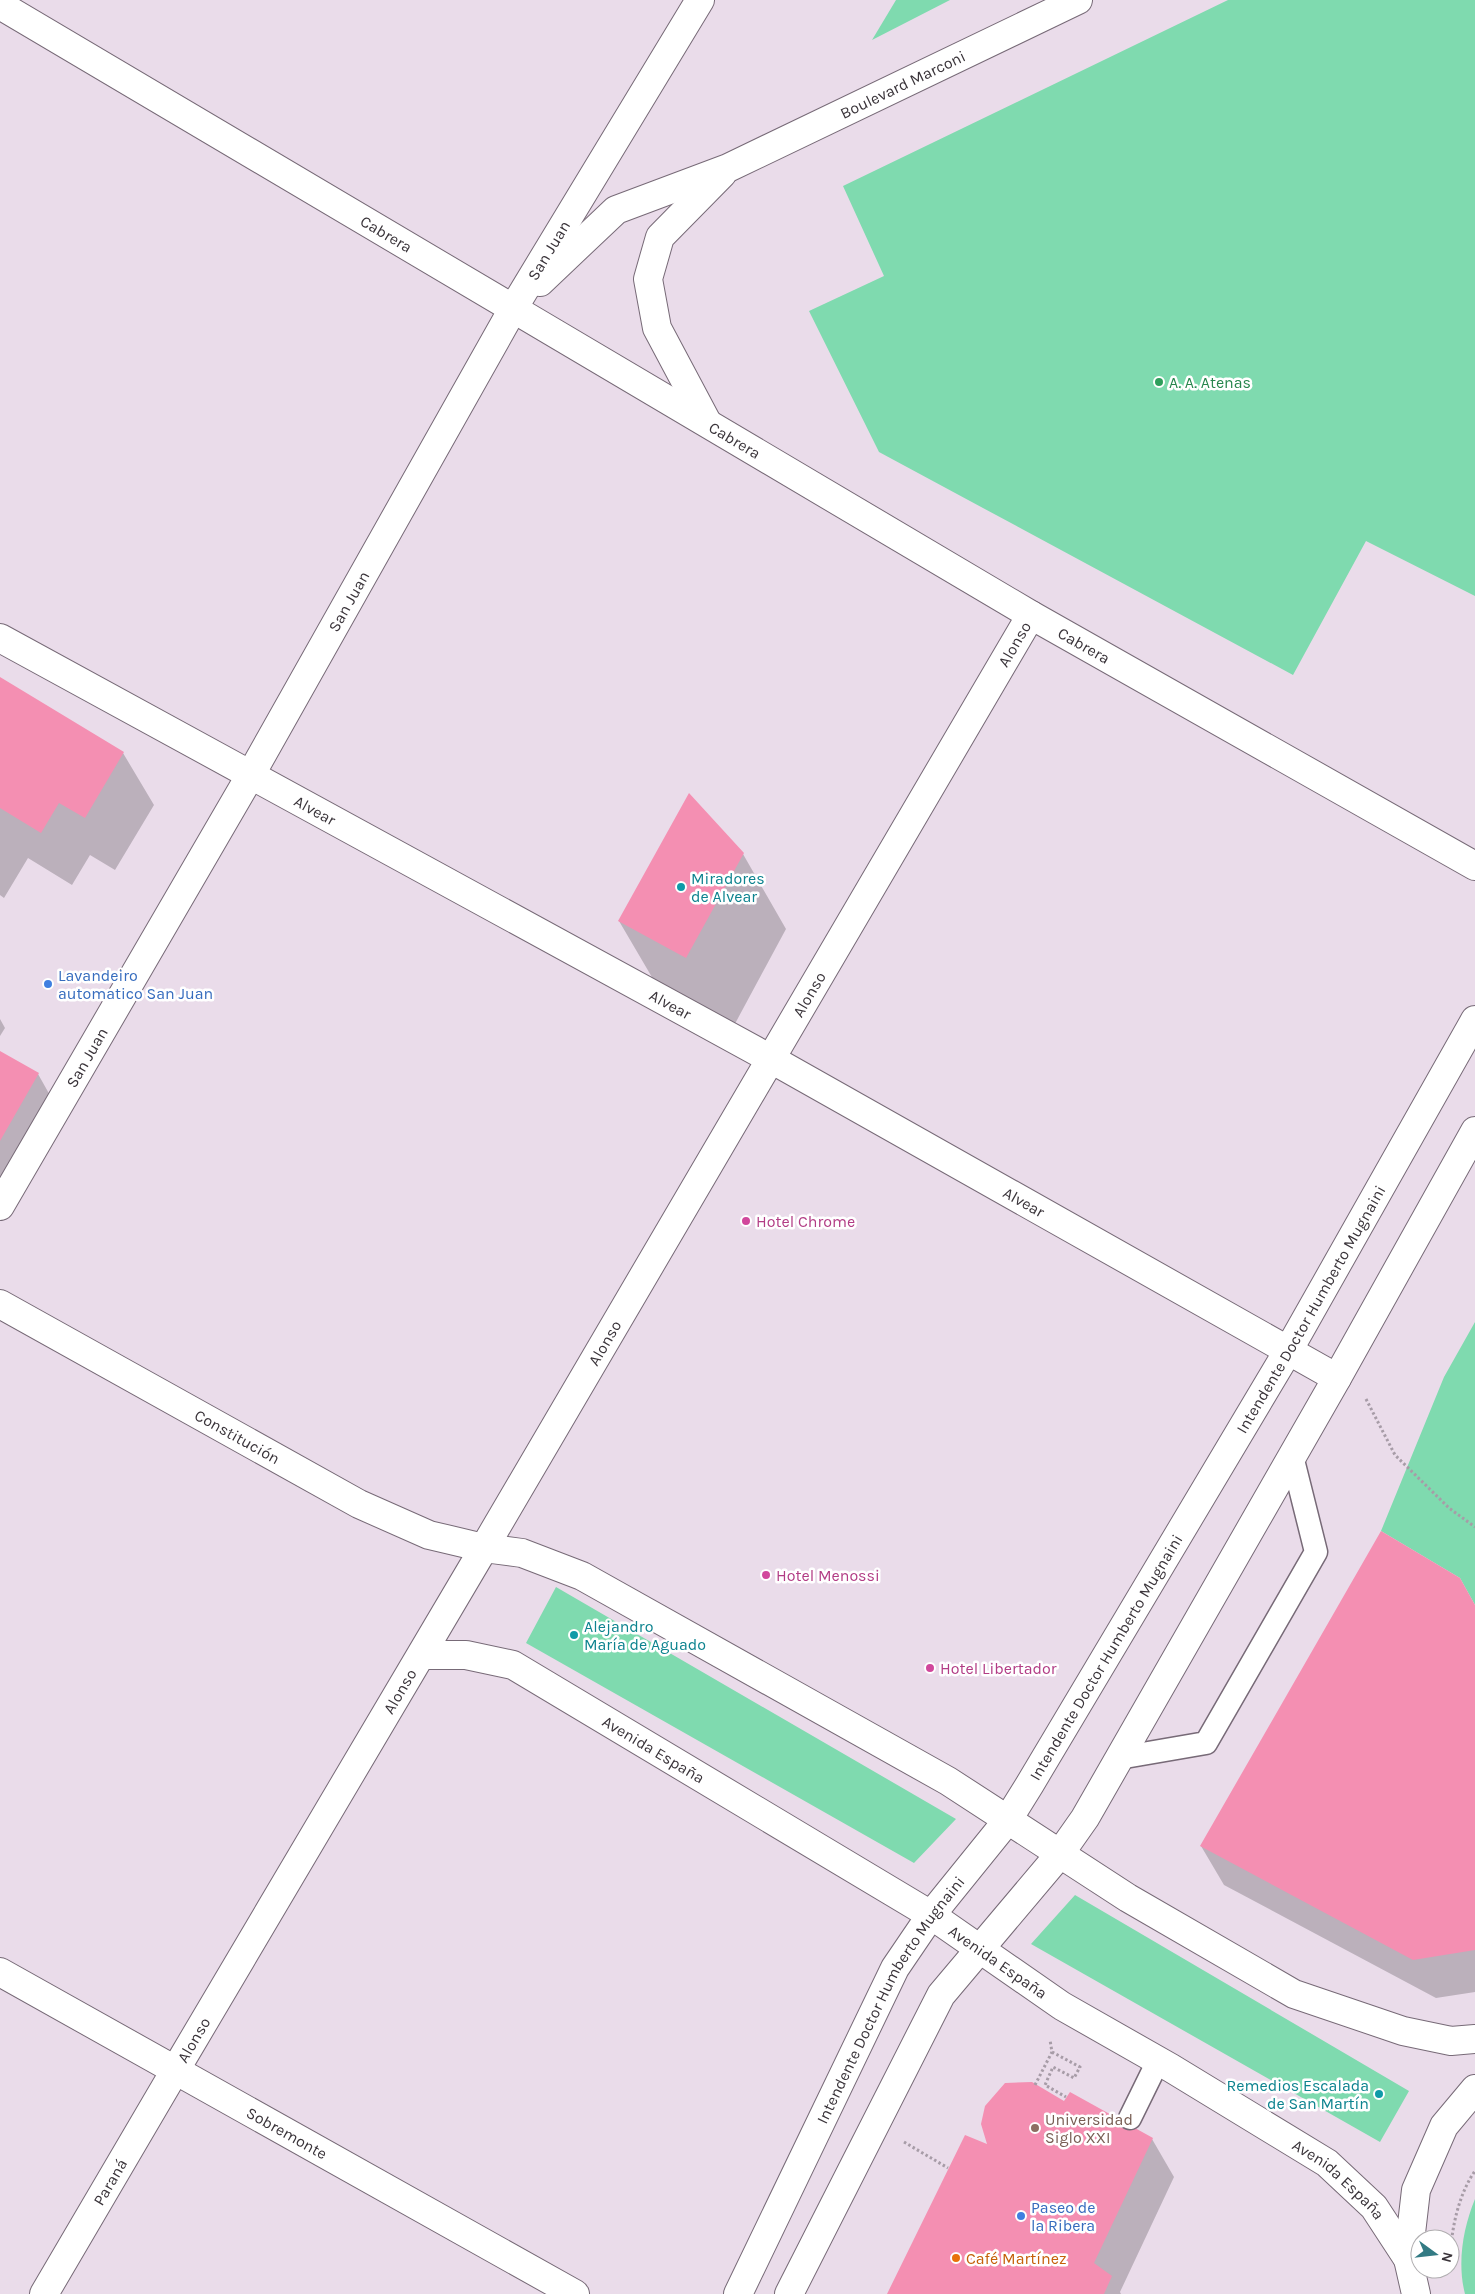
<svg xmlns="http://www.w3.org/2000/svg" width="1475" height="2294" viewBox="0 0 1475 2294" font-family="Karla,sans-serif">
	<rect width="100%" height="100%" fill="#eadcea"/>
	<!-- green -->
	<path fill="#7fdaaf" d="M896,0h54l-78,40z
		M1228,0h247v596l-109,-55 -73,134 -414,-223 -70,-141 75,-35 -41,-90z
		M1475,1322v283l-15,-27 -79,-47 63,-154z
		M556,1587l400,232 -42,44 -388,-220z
		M1075,1895l334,196 -29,51 -349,-198z
		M1475,2199v95h-10c-8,-31 -2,-66 10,-95z"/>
	<!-- shadow -->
	<path fill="#0003" d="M0,679l123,74 31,52 -39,65 -25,-15 -18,30 -44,-27 -24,40 -4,-3z
		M743,854l43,75 -56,104 -67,-37 -44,-75z
		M0,1019l5,9 -5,8z
		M0,1053l38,21 22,39 -60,104z
		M1475,1606v386l-39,6 -212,-113 -23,-39z
		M1064,2102l88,37 22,38 -54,115 1,2h-233l101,-147z"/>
	<!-- building -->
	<path fill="#f48fb2" d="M0,677l124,75 -39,66 -26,-15 -18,30 -41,-25z
		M689,793l55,60 -58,105 -68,-37z
		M0,1051l39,22 -39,68z
		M1381,1531l79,47 15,27v345l-62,10 -213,-114z
		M1032,2082l32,19 6,-9 83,46 -59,125 18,13 -8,18h-217l78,-159 22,9 -6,-20 4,-18 20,-23z"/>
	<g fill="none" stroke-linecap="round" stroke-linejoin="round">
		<defs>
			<path id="service" d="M1119,1758l87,-15 110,-191 -24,-96
				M1130,2118l28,-57"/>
			<g id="minor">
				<path id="s1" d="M0,5l1031,610 444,251"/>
				<path id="s2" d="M540,282l76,-72 112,-42 350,-168"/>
				<path d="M707,422l-50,-94 -9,-49 12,-42 62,-63"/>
				<path id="s3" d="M0,638l771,421 566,319"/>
				<path id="s4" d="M0,1206l250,-430 264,-469 186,-307"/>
				<path id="s5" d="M484,1548l547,-933"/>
				<path id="s6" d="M44,2294l132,-225"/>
			</g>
			<g id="secondary">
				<path id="s7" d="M0,1304l359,200 70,31 55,13 38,5 60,23 366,205 180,117 166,96 109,37 48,10 24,-2"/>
				<path id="s8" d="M422,1655h44l47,10 418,250 131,91 109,62 156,95 47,44 34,52"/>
				<path id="s9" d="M0,1972l575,322"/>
				<path id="s10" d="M176,2069l308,-521"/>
				<path id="s11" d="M738,2294l157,-326 36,-53 76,-94 23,-37 258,-433 187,-331"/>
				<path d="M789,2294l152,-299 118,-140 26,-37 252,-440 138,-247"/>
				<path d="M1416,2294l-8,-35 8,-69 28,-64 31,-37"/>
			</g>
		</defs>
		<!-- service casing -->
		<use href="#service" stroke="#776a77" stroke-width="25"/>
		<!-- minor casing -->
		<use href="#minor" stroke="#776a77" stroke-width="30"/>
		<!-- secondary casing -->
		<use href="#secondary" stroke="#776a77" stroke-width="30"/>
		<!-- path -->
		<path stroke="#a79ca7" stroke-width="3" stroke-dasharray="2.5 2.5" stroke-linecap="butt" d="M1366,1399l29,56 54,53 26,19
			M1052,2052l28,15 -6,11 -21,-11 -8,18 21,12
			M1035,2085l17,-33 -2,-12
			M904,2142l44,26
			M1450,2260c1,-29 8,-65 25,-89"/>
		<!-- service -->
		<use href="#service" stroke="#fff" stroke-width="22"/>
		<!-- minor -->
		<use href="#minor" stroke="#fff" stroke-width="28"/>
		<!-- secondary -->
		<use href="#secondary" stroke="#fff" stroke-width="28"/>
	</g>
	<!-- markers -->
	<circle fill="#2e9e5b" stroke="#fff" stroke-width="2" cx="1159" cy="382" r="5"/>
	<g fill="#0f9aa8" stroke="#fff" stroke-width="2">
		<circle cx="681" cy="887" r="5"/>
		<circle cx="574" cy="1635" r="5"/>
		<circle cx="1379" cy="2094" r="5"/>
	</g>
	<g fill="#3f7fe0" stroke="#fff" stroke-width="2">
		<circle cx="48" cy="984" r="5"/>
		<circle cx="1021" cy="2216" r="5"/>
	</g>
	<g fill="#d1479c" stroke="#fff" stroke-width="2">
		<circle cx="746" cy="1221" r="5"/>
		<circle cx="766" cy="1575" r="5"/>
		<circle cx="930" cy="1668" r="5"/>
	</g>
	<circle fill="#8d6e63" stroke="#fff" stroke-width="2" cx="1035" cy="2128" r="5"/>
	<circle fill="#e8710a" stroke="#fff" stroke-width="2" cx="956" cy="2258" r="5"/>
	<g text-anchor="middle" stroke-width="5" stroke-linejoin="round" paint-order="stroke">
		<!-- street labels -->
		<g font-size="16" fill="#3a343a" stroke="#fff">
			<text dy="6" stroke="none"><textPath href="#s2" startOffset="418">Boulevard Marconi</textPath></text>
			<text dy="6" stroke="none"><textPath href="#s1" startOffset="449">Cabrera</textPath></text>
			<text dy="6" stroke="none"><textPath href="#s4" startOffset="1102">San Juan</textPath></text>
			<text dy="6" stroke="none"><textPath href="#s1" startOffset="854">Cabrera</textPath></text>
			<text dy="6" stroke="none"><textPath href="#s4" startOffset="698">San Juan</textPath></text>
			<text dy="6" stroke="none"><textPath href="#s5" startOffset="1048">Alonso</textPath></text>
			<text dy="6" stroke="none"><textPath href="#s1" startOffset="1259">Cabrera</textPath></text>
			<text dy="6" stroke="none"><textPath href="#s3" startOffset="359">Alvear</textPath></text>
			<text dy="6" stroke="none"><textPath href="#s5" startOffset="642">Alonso</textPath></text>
			<text dy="6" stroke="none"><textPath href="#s3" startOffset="764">Alvear</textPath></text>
			<text dy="6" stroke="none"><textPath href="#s4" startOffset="172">San Juan</textPath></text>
			<text dy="6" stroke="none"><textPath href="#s3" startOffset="1169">Alvear</textPath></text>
			<text dy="6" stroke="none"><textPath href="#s11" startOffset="1142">Intendente Doctor Humberto Mugnaini</textPath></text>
			<text dy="6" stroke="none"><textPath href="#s5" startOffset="238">Alonso</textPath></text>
			<text dy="6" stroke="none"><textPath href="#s7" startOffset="272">Constitución</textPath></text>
			<text dy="6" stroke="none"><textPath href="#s11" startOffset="738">Intendente Doctor Humberto Mugnaini</textPath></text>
			<text dy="6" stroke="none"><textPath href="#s10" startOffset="439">Alonso</textPath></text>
			<text dy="6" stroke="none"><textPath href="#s8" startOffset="256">Avenida España</textPath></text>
			<text dy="6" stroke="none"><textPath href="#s8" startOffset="661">Avenida España</textPath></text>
			<text dy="6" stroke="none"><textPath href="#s11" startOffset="332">Intendente Doctor Humberto Mugnaini</textPath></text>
			<text dy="6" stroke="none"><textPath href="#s10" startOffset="34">Alonso</textPath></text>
			<text dy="6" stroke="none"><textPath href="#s9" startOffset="329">Sobremonte</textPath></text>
			<text dy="6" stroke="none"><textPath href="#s6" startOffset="130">Paraná</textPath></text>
			<text dy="6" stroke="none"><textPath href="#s8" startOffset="1066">Avenida España</textPath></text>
		</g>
		<!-- leisure labels -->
		<g font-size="16" fill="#27864d" stroke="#fff" text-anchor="start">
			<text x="1169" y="388">A. A. Atenas</text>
		</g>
		<!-- culture labels -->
		<g font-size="16" fill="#0d838f" stroke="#fff" text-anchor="start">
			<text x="691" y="884">Miradores<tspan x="691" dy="18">de Alvear</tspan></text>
			<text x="584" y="1632">Alejandro<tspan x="584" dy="18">María de Aguado</tspan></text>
			<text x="1369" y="2091" text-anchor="end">Remedios Escalada<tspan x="1369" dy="18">de San Martín</tspan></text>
		</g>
		<!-- shop labels -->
		<g font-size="16" fill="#366cbe" stroke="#fff" text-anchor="start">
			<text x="58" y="981">Lavandeiro<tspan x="58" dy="18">automatico San Juan</tspan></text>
			<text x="1031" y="2213">Paseo de<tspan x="1031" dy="18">la Ribera</tspan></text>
		</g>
		<!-- hotel labels -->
		<g font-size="16" fill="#b23c85" stroke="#fff" text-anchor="start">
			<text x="756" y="1227">Hotel Chrome</text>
			<text x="776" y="1581">Hotel Menossi</text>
			<text x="940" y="1674">Hotel Libertador</text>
		</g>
		<!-- education labels -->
		<g font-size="16" fill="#785e54" stroke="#fff" text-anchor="start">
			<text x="1045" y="2125">Universidad<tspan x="1045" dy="18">Siglo XXI</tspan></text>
		</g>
		<!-- food labels -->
		<g font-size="16" fill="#c56008" stroke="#fff" text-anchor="start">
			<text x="966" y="2264">Café Martínez</text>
		</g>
	</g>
	<!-- north arrow -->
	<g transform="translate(1435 2254) rotate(105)"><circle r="24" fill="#ffffff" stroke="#b0aeb0"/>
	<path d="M0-4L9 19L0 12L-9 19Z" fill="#337b84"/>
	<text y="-8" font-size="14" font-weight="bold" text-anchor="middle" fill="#3a343a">N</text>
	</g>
</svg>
